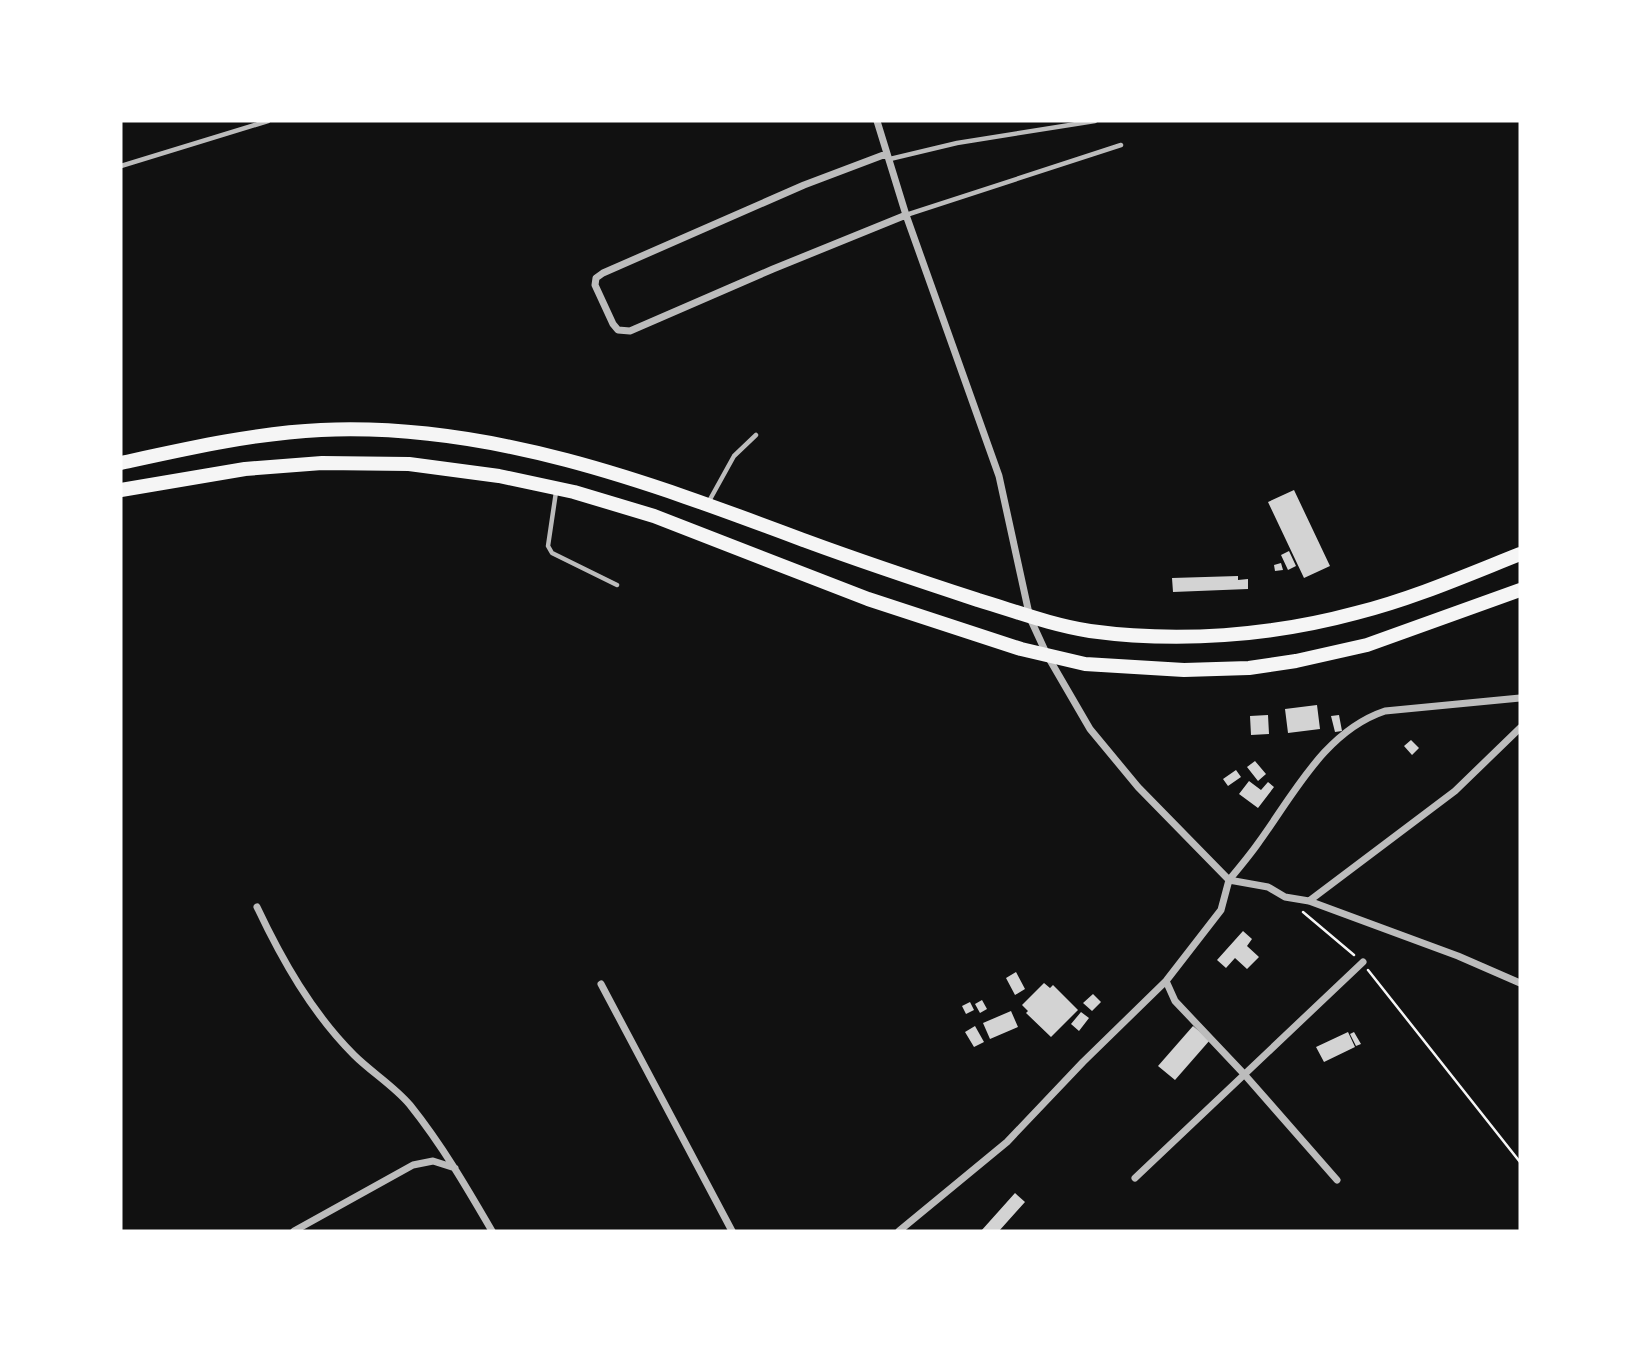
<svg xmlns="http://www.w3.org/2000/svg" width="1641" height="1352" viewBox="0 0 1641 1352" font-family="Commissioner,sans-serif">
	<rect width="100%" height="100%" fill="#111"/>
	<!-- building -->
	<path fill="#d3d3d3" d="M1294,490l36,76 -26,12 -36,-76z
		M1289,551l7,15 -8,4 -7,-15z
		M1281,563l2,7 -8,1 -1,-6z
		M1238,576v4l10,-1v10l-75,3 -1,-14z
		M1317,705l3,24 -32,4 -3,-24z
		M1268,715l1,19 -18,1 -1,-19z
		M1339,715l3,16 -7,1 -4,-16z
		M1411,740l8,8 -7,7 -8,-9z
		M1255,761l11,13 -8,7 -11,-14z
		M1236,770l5,7 -13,9 -5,-7z
		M1249,781l12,9 7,-8 6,5 -16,21 -19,-14z
		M1243,931l9,8 -5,7 12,11 -12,12 -12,-11 -9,10 -9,-8z
		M1016,972l9,17 -10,6 -9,-17z
		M1044,983l6,5 3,-3 25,25 -27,27 -25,-24 2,-2 -6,-6z
		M1093,994l8,8 -9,9 -9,-8z
		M982,1000l5,9 -7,4 -5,-9z
		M970,1002l4,8 -8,4 -4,-8z
		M1011,1011l7,16 -28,12 -7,-16z
		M1081,1012l8,6 -10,13 -8,-7z
		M975,1026l9,16 -10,5 -9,-15z
		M1193,1026l17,14 -35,40 -17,-14z
		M1348,1032l7,15 -31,15 -8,-15z
		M1354,1032l7,12 -5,2 -6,-12z
		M1015,1193l10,9 -26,29h-18z"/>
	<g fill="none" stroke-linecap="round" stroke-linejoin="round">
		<!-- path -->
		<path stroke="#f5f5f5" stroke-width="2.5" d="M1303,912l51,43
			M1368,970l152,192"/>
		<!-- service -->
		<path stroke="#bcbcbc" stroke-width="4.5" d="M890,159l67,-16 138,-22
			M121,166l147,-45
			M906,215l215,-70
			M556,492l-8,54 4,7 65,32
			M708,503l26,-47 22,-21"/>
		<!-- minor -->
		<path stroke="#bcbcbc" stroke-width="7" d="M877,121l29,94 93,261 31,142 17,37 43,74 48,58 91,93 -8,30 -55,71 -83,81 -76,80 -108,89
			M886,154l-82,31 -201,88 -7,5 -1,7 18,39 5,6 12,1 143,-62 133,-54
			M1520,698l-135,13c-60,20 -91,83 -126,131 -9,13 -20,26 -30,38l39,7 17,10 24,4 149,55 62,27
			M1309,901l146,-110 65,-63
			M257,907c25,53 55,106 97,148 17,17 40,31 56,50 32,40 57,83 82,126
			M1166,981l9,20 69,73 93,106
			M601,984l131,247
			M1135,1178l228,-216
			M294,1231l119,-66 20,-4 22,7"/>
		<!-- trunk -->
		<path stroke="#f5f5f5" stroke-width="14" d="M121,463c64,-14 134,-30 200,-33 169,-8 330,53 485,111 57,21 114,40 172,59 37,11 73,25 112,31 88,12 181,5 266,-18 56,-14 111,-38 164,-59
			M121,490l124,-21 77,-6 87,1 90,12 75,16 80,24 214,83 153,50 64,15 99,6 65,-2 47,-7 71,-16 153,-55"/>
	</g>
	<!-- border -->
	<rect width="1641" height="1352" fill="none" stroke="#ffffff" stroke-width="245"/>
</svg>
